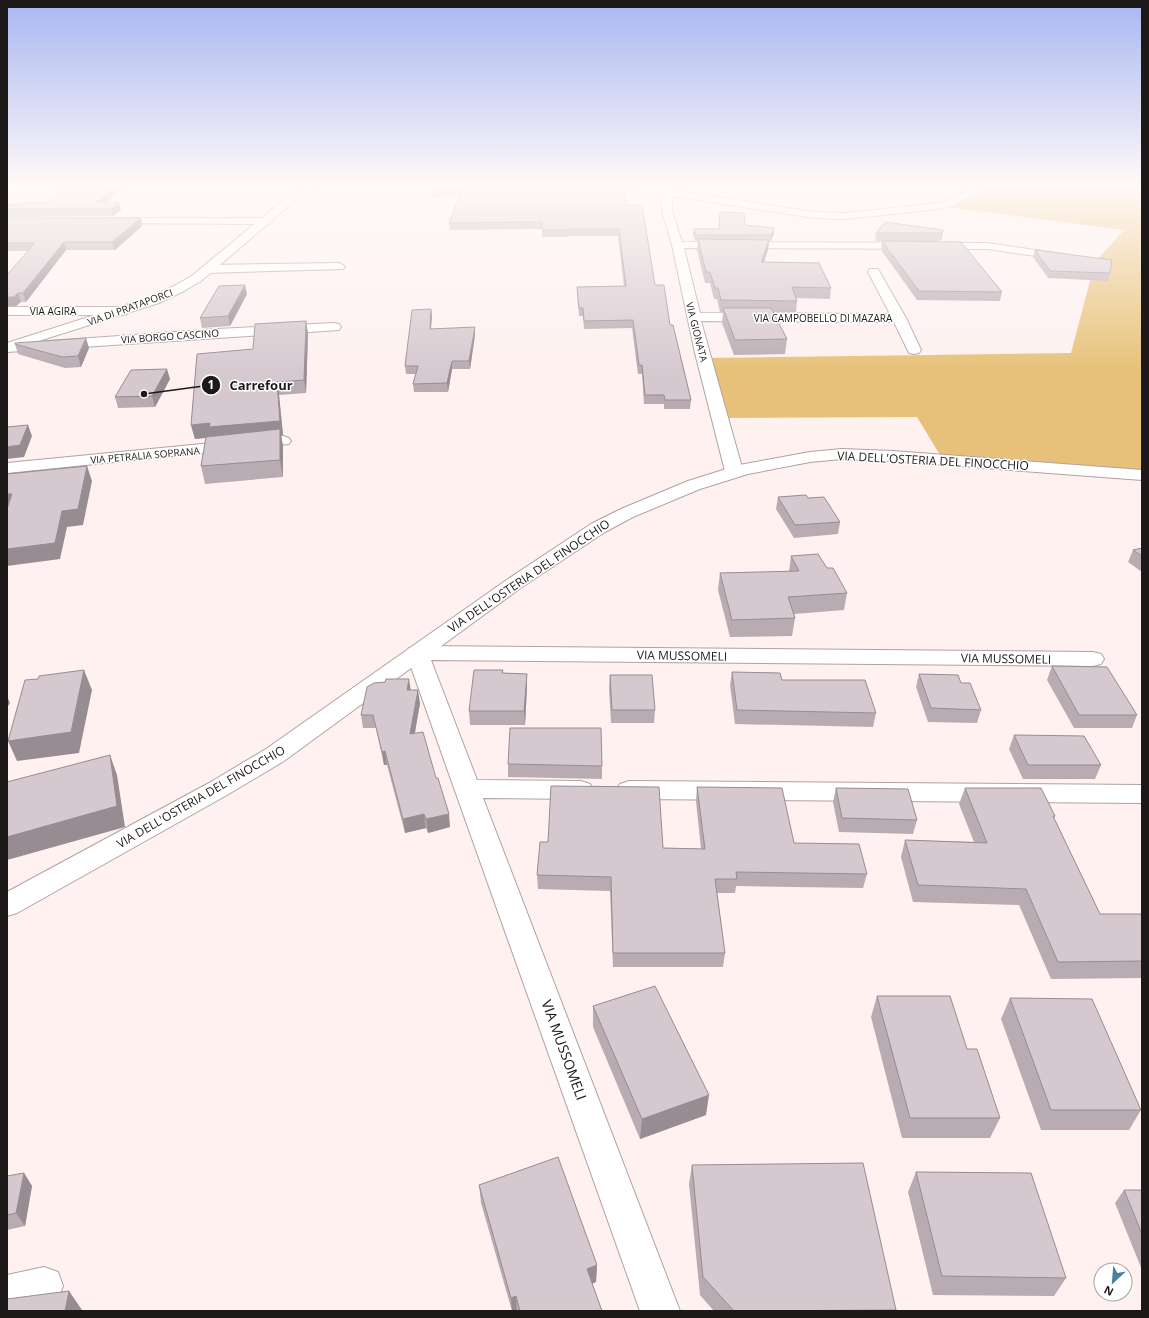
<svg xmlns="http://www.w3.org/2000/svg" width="1149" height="1318" viewBox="0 0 1149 1318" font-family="'Open Sans',sans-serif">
	<rect width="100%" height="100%" fill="#fef1f0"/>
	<!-- green -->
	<path fill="#e7c179" d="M982,187h160v288l-199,-15 -26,-43 -198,1 -16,-60 368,-5 24,-91 29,-32 -185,-24z"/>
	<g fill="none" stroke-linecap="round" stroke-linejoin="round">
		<defs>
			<path id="street" d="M626,187h25l163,25 31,1 94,-10 7,-2 28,-14h13l-33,18 -15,4 -94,10 -31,-1 -142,-22v15l10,31 305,1 77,11 4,1 2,2 -2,2 -4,1 -77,-11 -303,-1 16,65 190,1 -22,-42 2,-3h8l28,49 15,32 -2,3 -5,1 -5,-1 -15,-31 -193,-1 42,150 -3,4 -6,1 -6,-1 -3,-4 -30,-118 -23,-108 -10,-34v-16l-31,-5z
				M111,218h153l5,3 -5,3 -157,-1 -1,-2 1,-2z
				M339,263l4,2 2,2 -2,2 -136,4 -4,-2 -2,-2 2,-2 4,-2z
				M7,307h115l5,1 1,3 -1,3 -5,1h-115z
				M334,323l5,1 2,3 -2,3 -332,22v-8l210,-15z
				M283,436l6,2 2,3 -2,3 -282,29v-10z
				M417,646l676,6 8,2 3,5 -3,5 -8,2 -662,-6 46,120 104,1 9,3 4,6 -4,6 -9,3 -98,-1 197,513h-40l-234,-658 3,-5z
				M629,781l513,4v18l-513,-4 -9,-3 -4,-6 4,-6z
				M44,1267l14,5 5,14 -5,14c-17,6 -33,11 -51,11v-36z"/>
			<path id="secondary" d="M309,187h14l-18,8 -15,10 -89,76 -17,10 -25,12 -152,48v-8l144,-46 25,-12 17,-10 89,-74 17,-10z
				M842,449l51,2 249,19v10l-249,-19 -51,-2 -32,3 -62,12 -48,15 -67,28 -28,15 -83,55 -238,174 -57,34 -210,118 -10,3v-24l202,-109 57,-34 242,-170 83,-55 30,-15 67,-28 51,-16 71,-13z"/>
		</defs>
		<!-- street casing -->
		<use href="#street" stroke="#b1a2a2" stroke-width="2"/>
		<!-- secondary casing -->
		<use href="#secondary" stroke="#b1a2a2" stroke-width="2"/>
		<!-- street -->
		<use href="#street" fill="#fff" fill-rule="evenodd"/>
		<!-- secondary -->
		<use href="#secondary" fill="#fff" fill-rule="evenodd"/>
	</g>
	<!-- wall -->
	<path fill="#b8acb2" d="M66,187h58l-17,15 14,8 -8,6 -106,1v-12l13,-1 25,-1z
		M432,187l194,18 44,120 21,75 -1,9h-26v-5h-20l-2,-30h-4l-6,-46 -48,1 -1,-13h-4l-2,-22v-7l47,-1 -6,-50h-50v1h-26v-8l-92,1 -1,-7 11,-27 -29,1v-7z
		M719,217l26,8 29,3v5l-3,8h-2l-1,9 -4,12 67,26 -1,11 -34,-1 1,3 -1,11h-23l14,27 -2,15 -51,1 -12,-32 1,-11h-3l-3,-13h-3l-4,-16h-5l-8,-33 1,-9h-3l-2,-7 1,-5h25z
		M7,218h134l1,8 -27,24h-49l-40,52h-5l-5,4h-9v-31l21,-24h-21z
		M943,230l-1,8 -2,3h-65l1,-8z
		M882,241l120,51 -2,9 -83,-1 -36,-50z
		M1035,250l75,23 -2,8 -60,-3 -15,-21z
		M247,294l-17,32 -28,2 -2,-10z
		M431,309l1,8 -1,12 44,-2v8l-5,34h-18l-4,23h-34l-1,-8 3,-10h-10l-1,-8z
		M306,321l2,13 -2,59 -27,2 4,40h-2l2,11v31l-78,7 -4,-18 5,-28 -11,1 -4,-14 62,-76z
		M15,344l74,4 -8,19 -16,1 -47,-14z
		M170,379l-15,28 -37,1 -3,-11z
		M778,497l30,1 32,24 -2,12 -44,4 -18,-29z
		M1142,548v24l-14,-10 5,-12z
		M791,556l36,12 20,25 -3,17 -50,4 1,4 -3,18 -62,1 -12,-47 2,-17 69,-1z
		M1052,666l85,49 -5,13h-58l-27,-48z
		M503,670v3l24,1v13l-2,38h-55l-1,-14z
		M732,672l50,8 94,33 -3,14 -138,-3 -5,-39z
		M919,674l42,9 20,27 -4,13 -49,-1 -12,-35z
		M610,675l45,35 -1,13h-43l-2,-35z
		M411,690l9,13 -5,30 35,94 -22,6 -2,-5 -21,5 -18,-68h-3l-8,-37h-13l-2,-13z
		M1014,735l87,30 -6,14h-72l-14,-30z
		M508,764l94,2v13l-94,-2z
		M697,787l97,56 73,31 -4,14 -127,-2 -1,7h-18l8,60 -2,14h-110l-3,-76 -72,-2 -1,-14 126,-27 38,1 -5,-48z
		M836,788l81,32 -4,14 -74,-2 -6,-30z
		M965,788l90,28 -1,2 46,96h42v64l-91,1 -32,-74 -106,-3 -12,-45 4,-17 69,2 -15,-38z
		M877,996l123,122 -10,20h-88l-31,-121z
		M1010,998l131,112 -12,20h-88l-40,-111z
		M593,1006l113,109 -66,24 -47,-112z
		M692,1165l204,145v1h-182l-14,-16 -11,-111z
		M916,1172l150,106 -12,18 -121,-1 -25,-103z
		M24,1173l8,13 -7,40 -18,4v-54z
		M479,1185l118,80 -1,17 -4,1 10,28h-90l-31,-108z
		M1124,1190h18v80l-27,-67z"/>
	<!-- shaded-wall -->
	<path fill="#968c91" d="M114,187h10l-24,22 -3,-7z
		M119,202l2,8 -8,6 -2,-7z
		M141,218l1,8 -27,24 -3,-8z
		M774,228v5l-3,8 1,-6z
		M943,230l-1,8 -2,3 2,-8z
		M769,240l-1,10 -8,23 1,-11z
		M64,242l2,8 -40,52 -3,-9z
		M245,285l2,9 -17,32 -2,-10z
		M18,293l3,9 -5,4h-9v-9z
		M431,309l1,8 -2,19v-7z
		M306,321l2,13 -2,59 -2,-13z
		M475,327v8l-5,34 -1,-8z
		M86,338l3,10 -8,19 -3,-11z
		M452,361v8l-4,23 -1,-9z
		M167,369l3,10 -15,28 -3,-11z
		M277,382l2,13 4,40h-2l2,11v31l-3,-17 -69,-23 -16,2 -4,-14z
		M28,425l4,11 -8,21 -17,2v-12z
		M87,466l5,15 -9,44 -16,2 -7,32 -53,7v-17l55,-38z
		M7,494h5l-5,16z
		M84,670l8,20 -13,63 -62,8 -9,-20z
		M527,674v13l-2,38 -1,-14z
		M409,679l2,13 -4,-2z
		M418,690l2,13 -8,45 -2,-14z
		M7,696l3,7 -3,5z
		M385,751l2,14h-3l-2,-13z
		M110,755l7,20 8,52 -118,33v-23z
		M424,814l2,14 -21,5 -2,-14z
		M449,814l1,13 -22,6 -2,-14z
		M709,1095l-3,20 -66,24 2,-20z
		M24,1173l8,13 -7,40 -9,-13z
		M597,1265l-1,17 -9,4v-17z
		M69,1291l13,19v1h-17z
		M516,1296l1,15h-5l-1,-13z"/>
	<!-- building -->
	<path fill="#d6c8cf" stroke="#968c91" d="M66,187h48l-17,15h22l-8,7h-104v-4l13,-1 2,-1h23z
		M432,187h190l4,18h16l13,80h9l6,40h3l18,75h-26l-1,-5h-19l-3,-30h-3l-6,-45 -49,1 -1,-13h-4l-2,-21 49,-1 -7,-57h-51v1h-26v-8l-93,1 13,-33h-31z
		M720,212l24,1 1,12 29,3 -2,7h-77l-1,-6h25z
		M7,218h134l-29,24h-48l-41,51h-5l-4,4h-7v-22l28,-32h-28z
		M885,222l58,8 -1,3h-66z
		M698,239l71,1 -8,22 58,1 12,25 -39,-1 5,14 -76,-1 -3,-12h-3l-5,-16h-4z
		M882,241l79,1 41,50 -83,-1z
		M1035,250l77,10 -2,13 -60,-2z
		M245,285l-17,31 -28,2 19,-32z
		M723,308h48l16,31 -52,1z
		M431,309l-1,20 45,-2 -6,34h-17l-5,22 -34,1 5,-18h-13l7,-56z
		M306,321l-2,59 -27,2 3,39 -71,6 1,-4 -19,2 6,-71 56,-5 2,-25z
		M86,338l-8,18 -16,1 -47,-13v-1z
		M167,369l-15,27 -37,1 16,-27z
		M28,425l-8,20 -13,2v-20z
		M280,429v31l-79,6 5,-29z
		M87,466l-9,43 -16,2 -7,32 -48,6v-40l5,-15h-5v-20z
		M806,495l2,3 16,-1 16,25 -45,3 -17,-28z
		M1142,548v8l-9,-6z
		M818,554l9,14h6l14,25 -59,4 7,21 -63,2 -12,-47 79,-2 -8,-15z
		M1052,666l55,1 30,48h-58z
		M84,670l-13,62 -63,9 17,-61 13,-1 1,-3z
		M474,670h29l-1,3 25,1 -3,37h-55z
		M732,672l48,1 2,7h83l11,33 -139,-3z
		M919,674l39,1 3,8h9l11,27 -50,-2z
		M610,675h42l3,35h-43z
		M386,679h23l-2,11h11l-8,44 13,-2 13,46h2l11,36 -23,5 -2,-5 -21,5 -18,-68 -3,1 -9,-37h-12l6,-28 7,-4 11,-1z
		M510,728h91l1,38 -94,-2z
		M1014,735l70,1 17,29h-73z
		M110,755l7,51 -110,31v-55z
		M551,786l108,1 4,61 42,1 -8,-62 85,1 12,55 65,1 8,30 -131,-2 1,7h-22l10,74h-112l-2,-76 -74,-2 3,-33h8z
		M836,788l72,1 9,31 -75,-2z
		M965,788h76l14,28h-2l47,98h42v47l-84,1 -32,-73 -108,-4 -13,-45 82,3z
		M655,986l54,109 -67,24 -49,-113z
		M877,996h73l17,53h10l23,69h-90z
		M1010,998l82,1 49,111h-90z
		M558,1157l39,108 -10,4 15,42h-82l-4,-15 -5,2 -32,-113z
		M863,1163l33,147 -162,1 -31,-34 -11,-112z
		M916,1172l115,1 35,105 -124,-2z
		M24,1173l-8,40 -9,2v-39z
		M1124,1190h18v44z
		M69,1291l-4,20h-58v-12z"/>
	<!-- sky -->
	<linearGradient id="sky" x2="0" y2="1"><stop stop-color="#a9b7f1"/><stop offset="0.5" stop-color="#fff9f8"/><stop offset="1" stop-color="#fff9f8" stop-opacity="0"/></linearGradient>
	<rect width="1149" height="372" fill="url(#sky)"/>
	<g text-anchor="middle" stroke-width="3" stroke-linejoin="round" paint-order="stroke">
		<!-- far-street labels -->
		<g font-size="10" fill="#1e1919" stroke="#fff">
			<text transform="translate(130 307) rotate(-20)" y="4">VIA DI PRATAPORCI</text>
			<text x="53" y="315">VIA AGIRA</text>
			<text x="823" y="322">VIA CAMPOBELLO DI MAZARA</text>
			<text transform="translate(697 332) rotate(76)" y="4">VIA GIONATA</text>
			<text transform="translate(170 336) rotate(-4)" y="4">VIA BORGO CASCINO</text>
			<text transform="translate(145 455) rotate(-5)" y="4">VIA PETRALIA SOPRANA</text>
		</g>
		<!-- street labels -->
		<g font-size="12" fill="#1e1919" stroke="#fff">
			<text transform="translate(933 461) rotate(3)" y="4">VIA DELL'OSTERIA DEL FINOCCHIO</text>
			<text transform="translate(529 576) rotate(-34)" y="4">VIA DELL'OSTERIA DEL FINOCCHIO</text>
			<text transform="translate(682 656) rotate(1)" y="4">VIA MUSSOMELI</text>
			<text transform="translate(1006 659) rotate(1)" y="4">VIA MUSSOMELI</text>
			<text transform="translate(201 797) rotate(-30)" y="4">VIA DELL'OSTERIA DEL FINOCCHIO</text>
		</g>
		<!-- near-street labels -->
		<g font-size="14" fill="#1e1919" stroke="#fff">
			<text transform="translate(564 1050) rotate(70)" y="5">VIA MUSSOMELI</text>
		</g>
	</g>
	<!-- callouts -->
	<path fill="none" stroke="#1e1919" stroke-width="1.5" d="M144 394L211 385"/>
	<g fill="#1e1919" stroke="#fff" stroke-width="1.5">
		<circle cx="144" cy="394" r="4"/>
		<circle cx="211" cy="385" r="10"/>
	</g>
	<g font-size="12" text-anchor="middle" font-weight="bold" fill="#fff">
		<text x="211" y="389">1</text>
	</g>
	<g font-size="13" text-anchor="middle" font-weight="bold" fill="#1e1919" stroke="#fff" stroke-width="3" stroke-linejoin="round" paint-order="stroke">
		<text x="261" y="390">Carrefour</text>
	</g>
	<!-- border -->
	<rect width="1149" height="1318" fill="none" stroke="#1e1919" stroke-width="16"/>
	<!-- north arrow -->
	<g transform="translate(1113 1282) rotate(206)"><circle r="19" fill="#ffffff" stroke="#a5a3a3"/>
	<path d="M0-3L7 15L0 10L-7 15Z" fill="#448398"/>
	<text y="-6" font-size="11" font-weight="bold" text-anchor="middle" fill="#1e1919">N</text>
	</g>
</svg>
